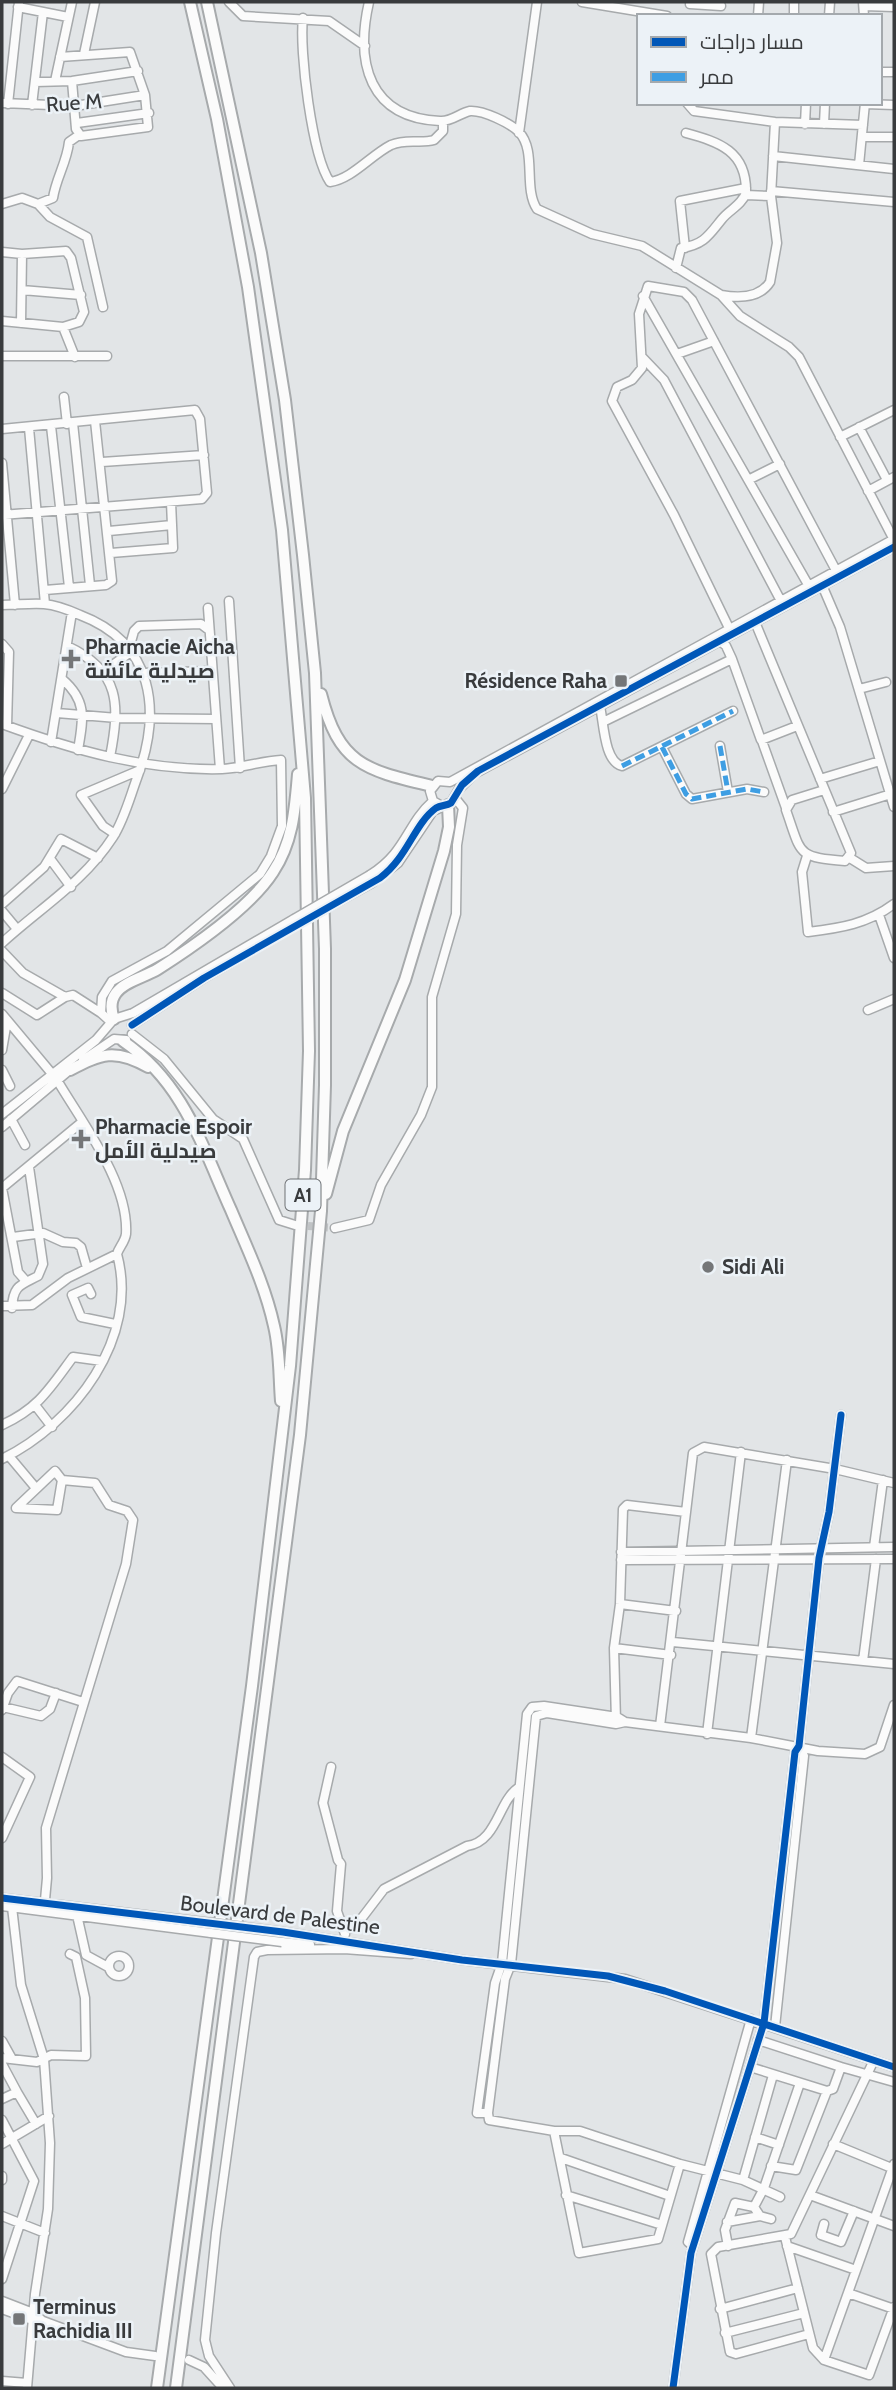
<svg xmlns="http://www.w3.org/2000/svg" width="896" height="2390" viewBox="0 0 896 2390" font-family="Cabin,Cairo,sans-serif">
	<rect width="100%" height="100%" fill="#e2e5e7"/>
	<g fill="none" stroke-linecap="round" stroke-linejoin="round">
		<!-- minor-tunnel -->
		<path stroke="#c0c3c5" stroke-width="8" stroke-dasharray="8 4" stroke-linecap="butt" d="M296,1225l39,3"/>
		<defs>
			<path id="minor" d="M229,2l14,14 86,5 36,25
				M369,2c-14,61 0,116 71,119 11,1 20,-8 30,-10 13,-1 40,12 49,21 18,19 4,56 18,77l55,25 50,12 79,49c17,3 39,3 49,-13l7,-39 -6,-47 4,-74
				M582,2l85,14
				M863,2l1,14
				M690,4l31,2
				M864,6l30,1
				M18,7l50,10
				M758,16l1,-14
				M794,16v-14
				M829,16l1,-14
				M303,18c-4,32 9,138 27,164 22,-3 41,-27 61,-37 16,-7 29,-1 43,-5l9,-9v-10
				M84,54l11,-52
				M60,57l70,-5 15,43 3,32 -67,9 -5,-7 -4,-48
				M880,72h14
				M55,81l17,-79
				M35,82l37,-1 66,-10
				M2,103l73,3 70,-11
				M687,103l7,8 81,11 88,3
				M8,104l11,-102
				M865,104l29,1
				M32,105l11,-93
				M77,123l72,-10
				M805,124l1,-21
				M824,124l1,-21
				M519,133l18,-131
				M862,137h32
				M773,156l121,13
				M859,165l6,-62
				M771,191l123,11
				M746,195l25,1
				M2,204l20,-6 16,6 15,-6c3,-20 14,-36 16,-56l10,-7
				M38,204l12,13 37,20 16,70
				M685,248l-5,-47 66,-13
				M2,252l20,2 44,-3 5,7 13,54 -5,10 -16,5 -61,-6
				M676,268l5,-20c23,-3 28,-13 41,-29 8,-10 19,-13 24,-26 1,-42 -27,-51 -60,-60
				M22,290l59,5
				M721,295l19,21 49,31 10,10 95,183
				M643,296l167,292
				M21,323l1,-69
				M63,327l12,30
				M677,354l37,-13
				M2,356h105
				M642,357l22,23 118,223
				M64,397l3,27
				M73,423l17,162
				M51,426l18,161
				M859,427l28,53
				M29,428l16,176
				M2,429l193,-19 5,9 7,74 -5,6 -200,16
				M840,437l54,-27
				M102,462l102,-7
				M2,463l13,142
				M750,479l30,-15
				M868,491l26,-14
				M109,531l63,-6
				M111,553l62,-5 -2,-46
				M822,585l18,42 54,180
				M45,590l61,-5 6,-4 -17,-160
				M229,601l11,167
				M2,605c14,0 28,-2 42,-1 12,1 25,6 36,11 74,28 82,96 57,163 -7,19 -13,42 -24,59 -29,45 -73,71 -111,106
				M208,608l12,161
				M755,622l96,231 -6,8c-49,-4 -43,-6 -59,-51l6,-10 32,-10
				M729,628l-55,-113 -62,-114 5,-14 15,-7 10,-12 -3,-54 9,-28 36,6 8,8 147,276
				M717,638l9,8 6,13 29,81 36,-14
				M2,644l7,8 -2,74
				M67,646c54,25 53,59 43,111
				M129,649l5,-18 5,-5 62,-2 8,6
				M103,672l29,-21
				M144,673l68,-2
				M62,679c26,22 21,41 16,71
				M859,689l27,-7
				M599,702c5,17 4,59 23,64l111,-55
				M57,713l60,5 99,1
				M605,721l127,-62
				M2,724c71,26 143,47 220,45 20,-1 39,-8 59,-9l1,66 -11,30 -11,18 -93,77 -55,30 -10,16 -1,16 10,9
				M762,741l24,67
				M51,742l21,-130
				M720,746l8,46
				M662,747l24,47 6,5 55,-10 17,3
				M820,779l60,-18
				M2,789l27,-54
				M440,805l-7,-4 -3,-10 8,-10 12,1 444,-243
				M833,812l58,-18
				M115,834l-12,-8 -22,-31 59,-25
				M807,856l-5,16 6,60c33,-4 59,-8 86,-28
				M850,858l16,10 28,-2
				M51,860l20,27
				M370,875c37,-23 36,-50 63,-74
				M372,883l26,-20 35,-52 18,-8 8,-14 15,-15 420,-227
				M2,904l42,-37 17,-28 37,19
				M2,911l15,18
				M879,915l15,43
				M2,951l21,22 42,24 -28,18 -35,-22
				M65,997l8,-2 28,18
				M868,1010l26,-11
				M2,1014l51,61
				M132,1025l72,-47 90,-52
				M132,1034l32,25 49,60 30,20 36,81 16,5
				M2,1050l5,-29
				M83,1060l31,-21 12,1
				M2,1070l8,16
				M2,1114l94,-74 18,-21 19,-6 161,-94
				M11,1119l14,26
				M2,1127l70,-59
				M2,1188l80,-66
				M2,1188l16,84 7,8
				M335,1228l34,-8 12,-35 40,-70 11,-28v-90l24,-83 1,-69 6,-37 -8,-10
				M13,1237l30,-4 20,9 13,1 5,4 6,21
				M91,1294l-3,-6 -16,7 9,22 34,7
				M2,1306l30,-1 36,-27 49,-24
				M12,1308c1,-23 9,-23 26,-32l5,-12 -14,-97
				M35,1405l17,22
				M2,1425c37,-17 48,-37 71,-68l29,4
				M9,1456l26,31
				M2,1459c72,-35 138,-121 115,-205 2,-7 8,-12 9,-20 3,-51 -43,-110 -69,-154
				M55,1471l7,9 -5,30 -41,-2z
				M686,1512l7,-59 11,-6 131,22 59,14
				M874,1547l9,-67
				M621,1552l273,-5
				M621,1560l273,-1
				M620,1604l56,7
				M673,1642l221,22
				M614,1648l57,7
				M863,1661l13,-102
				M3,1707l38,9 9,-7 6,-16
				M2,1710l6,-17 9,-12 66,21
				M616,1721l-2,-73 6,-44 3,-95 4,-4 59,7 -26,214
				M625,1722l-8,-5 -73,-11 -12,1 -5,7 -25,249 -7,20 -18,130h11l1,7 65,11h26l100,33 63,16 37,17
				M707,1734l34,-282
				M751,1738l36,-278
				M2,1757l28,20 -28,61
				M331,1767l-8,36 15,57 3,4 -4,47 8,23
				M2,1898l210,25
				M2,1906l209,27
				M12,1907l9,78 23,74 6,84 -2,66 -13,85 -8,94
				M44,1911l3,-33 -1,-50 80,-264 7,-44 -6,-9 -18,-6 -14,-22 -33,-3
				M77,1915l9,40 22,12
				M345,1930l10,-3 29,-38 83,-43c30,-4 31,-44 51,-58
				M283,1932l179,28 163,19 269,88
				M282,1942l28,3
				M344,1949l67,5
				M109 1966a10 10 0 1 1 20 0a10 10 0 1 1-20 0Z
				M775,2027l29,-271 -5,-10
				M758,2040l83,27 -8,22 -6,2 -31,79 -25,-4
				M2,2041l10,18
				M2,2058l35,4 14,-7 35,1 -1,-58 -9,-41 -6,-3
				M2,2064l15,28 -15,7
				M750,2067l77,24
				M841,2067l53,15
				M17,2092l19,32
				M488,2113l17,-134 6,-15 25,-248 11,-3 69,11 9,-2 126,16 67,13 47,3 15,-7 14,-42
				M2,2120l32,61 -32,98
				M554,2131l25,122 79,-14 22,-75
				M755,2137l24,8
				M2,2144l47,-28
				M833,2144l61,25
				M561,2158l109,38
				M2,2176v4
				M743,2180l30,-105
				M566,2195l96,30
				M810,2195l84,31
				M754,2207l10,-19 36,-105
				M2,2216l43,17
				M727,2222l33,-6
				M824,2224l-3,11 20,7 13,-31
				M785,2237l28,111 11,12 45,15 25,-68
				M693,2246l-5,-4 63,-223
				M728,2246l-3,-16 10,-27 19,4 6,9 11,3
				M787,2246l69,24
				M848,2293l46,16
				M2,2301l31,12 10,8 83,31 29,4
				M2,2309l33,12
				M720,2309l78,-21
				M725,2333l79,-20
				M809,2334l-73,20 -6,-2 -19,-98 7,-7 73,-13 83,-174
				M189,2360l15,7 19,21
				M824,2360l70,-196
				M2,2381l25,2
				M230,2388l-21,-32 -4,-16 11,-107 38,-276 3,-5 10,-2 80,-1
				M673,2388l18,-135 73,-230 31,-271 4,-6 20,-188 10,-46 12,-97"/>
			<path id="highway" d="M321,694c18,71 44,76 111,92
				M114,1019c-3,-8 -4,-18 2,-26 9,-12 29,-16 42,-24 36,-23 92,-61 115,-97 20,-30 22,-63 25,-98
				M123,1041c61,42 79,105 108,169 16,38 34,75 43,116 6,25 5,49 7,75
				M70,1070c31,-16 45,-22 78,-3
				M326,1194l17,-63 62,-151 39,-129 5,-24 -1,-22
				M157,2388l95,-702 38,-320 15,-196 4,-119 -4,-253 -23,-268 -34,-243 -31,-168 -27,-117
				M176,2388l124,-953 21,-224 4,-126v-136l-10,-276 -12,-118 -18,-155 -24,-147 -54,-251"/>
		</defs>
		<!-- minor casing -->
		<use href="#minor" stroke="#a7aaac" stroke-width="11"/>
		<!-- highway casing -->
		<use href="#highway" stroke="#a7aaac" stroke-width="14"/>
		<!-- minor -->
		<use href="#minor" stroke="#fbfbfb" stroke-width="8"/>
		<!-- highway -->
		<use href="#highway" stroke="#fbfbfb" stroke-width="10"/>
		<defs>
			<path id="minor-bridge" d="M294,919l76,-44
				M294,926l78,-43
				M212,1923l71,9
				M211,1933l71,9"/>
		</defs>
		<!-- minor-bridge casing -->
		<use href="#minor-bridge" stroke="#a7aaac" stroke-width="11" stroke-linecap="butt"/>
		<!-- minor-bridge -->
		<use href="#minor-bridge" stroke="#fbfbfb" stroke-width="8"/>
		<!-- quiet -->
		<path stroke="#3e9ee3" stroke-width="5" stroke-dasharray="10 5" stroke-linecap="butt" d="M720,746l8,46
			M662,747l24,47 6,5 55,-10 17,3
			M622,766l111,-55"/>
		<defs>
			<path id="cycleway" d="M132,1025l72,-47 176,-100c28,-21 34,-54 56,-70 5,-3 10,-2 15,-5l11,-18 16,-14 416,-224
				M2,1898l281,34 179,28 146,16 57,15 229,76
				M673,2388l18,-135 73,-230 31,-271 4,-6 20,-188 10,-46 12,-97"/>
		</defs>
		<!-- cycleway casing -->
		<use href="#cycleway" stroke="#ecf2f7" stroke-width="11"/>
		<!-- cycleway -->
		<use href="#cycleway" stroke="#0057b8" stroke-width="7"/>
	</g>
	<!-- markers -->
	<g fill="#747678" stroke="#ecf2f7" stroke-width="2.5">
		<path d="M67.5 648.5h7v7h7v7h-7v7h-7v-7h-7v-7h7z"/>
		<rect x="614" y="674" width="14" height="14" rx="3.5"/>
		<path d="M77.5 1128.5h7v7h7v7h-7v7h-7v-7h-7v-7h7z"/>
		<circle cx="708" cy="1267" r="7"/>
		<rect x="12" y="2312" width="14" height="14" rx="3.5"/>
	</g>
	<g text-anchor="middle" stroke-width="5" stroke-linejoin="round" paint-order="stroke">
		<!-- shield labels -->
		<rect fill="#ecf2f7" stroke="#6f7275" stroke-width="2" x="285.5" y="1179.5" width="35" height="31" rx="5"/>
		<g font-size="19" font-weight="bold" fill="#393b3d">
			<text x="303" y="1202">A1</text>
		</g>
		<!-- street labels -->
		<g font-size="21" fill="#393b3d" stroke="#ecf2f7">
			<text transform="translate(74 103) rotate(-4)" y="7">Rue M</text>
			<text transform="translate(280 1915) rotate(7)" y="7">Boulevard de Palestine</text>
		</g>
		<!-- poi labels -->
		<g font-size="21" font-weight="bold" fill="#393b3d" stroke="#ecf2f7" text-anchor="start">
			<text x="85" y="654">Pharmacie Aicha<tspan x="85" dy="24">صيدلية عائشة</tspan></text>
			<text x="607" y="688" text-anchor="end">Résidence Raha</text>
			<text x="95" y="1134">Pharmacie Espoir<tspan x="95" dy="24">صيدلية الأمل</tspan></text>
			<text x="722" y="1274">Sidi Ali</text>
			<text x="33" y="2314">Terminus<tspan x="33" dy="24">Rachidia III</tspan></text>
		</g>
	</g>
	<!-- border -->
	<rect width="896" height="2390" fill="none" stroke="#393b3d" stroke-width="7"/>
	<!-- legend -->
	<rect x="637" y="14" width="245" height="91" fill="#ecf2f7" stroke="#a4a9ad" stroke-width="2"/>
	<rect x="651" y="37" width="35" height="10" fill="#0057b8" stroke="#a4a9ad" stroke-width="2"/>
	<text x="700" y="49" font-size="21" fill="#393b3d">مسار دراجات</text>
	<rect x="651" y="72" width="35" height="10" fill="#3e9ee3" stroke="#a4a9ad" stroke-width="2"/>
	<text x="700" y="84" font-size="21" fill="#393b3d">ممر</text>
</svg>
